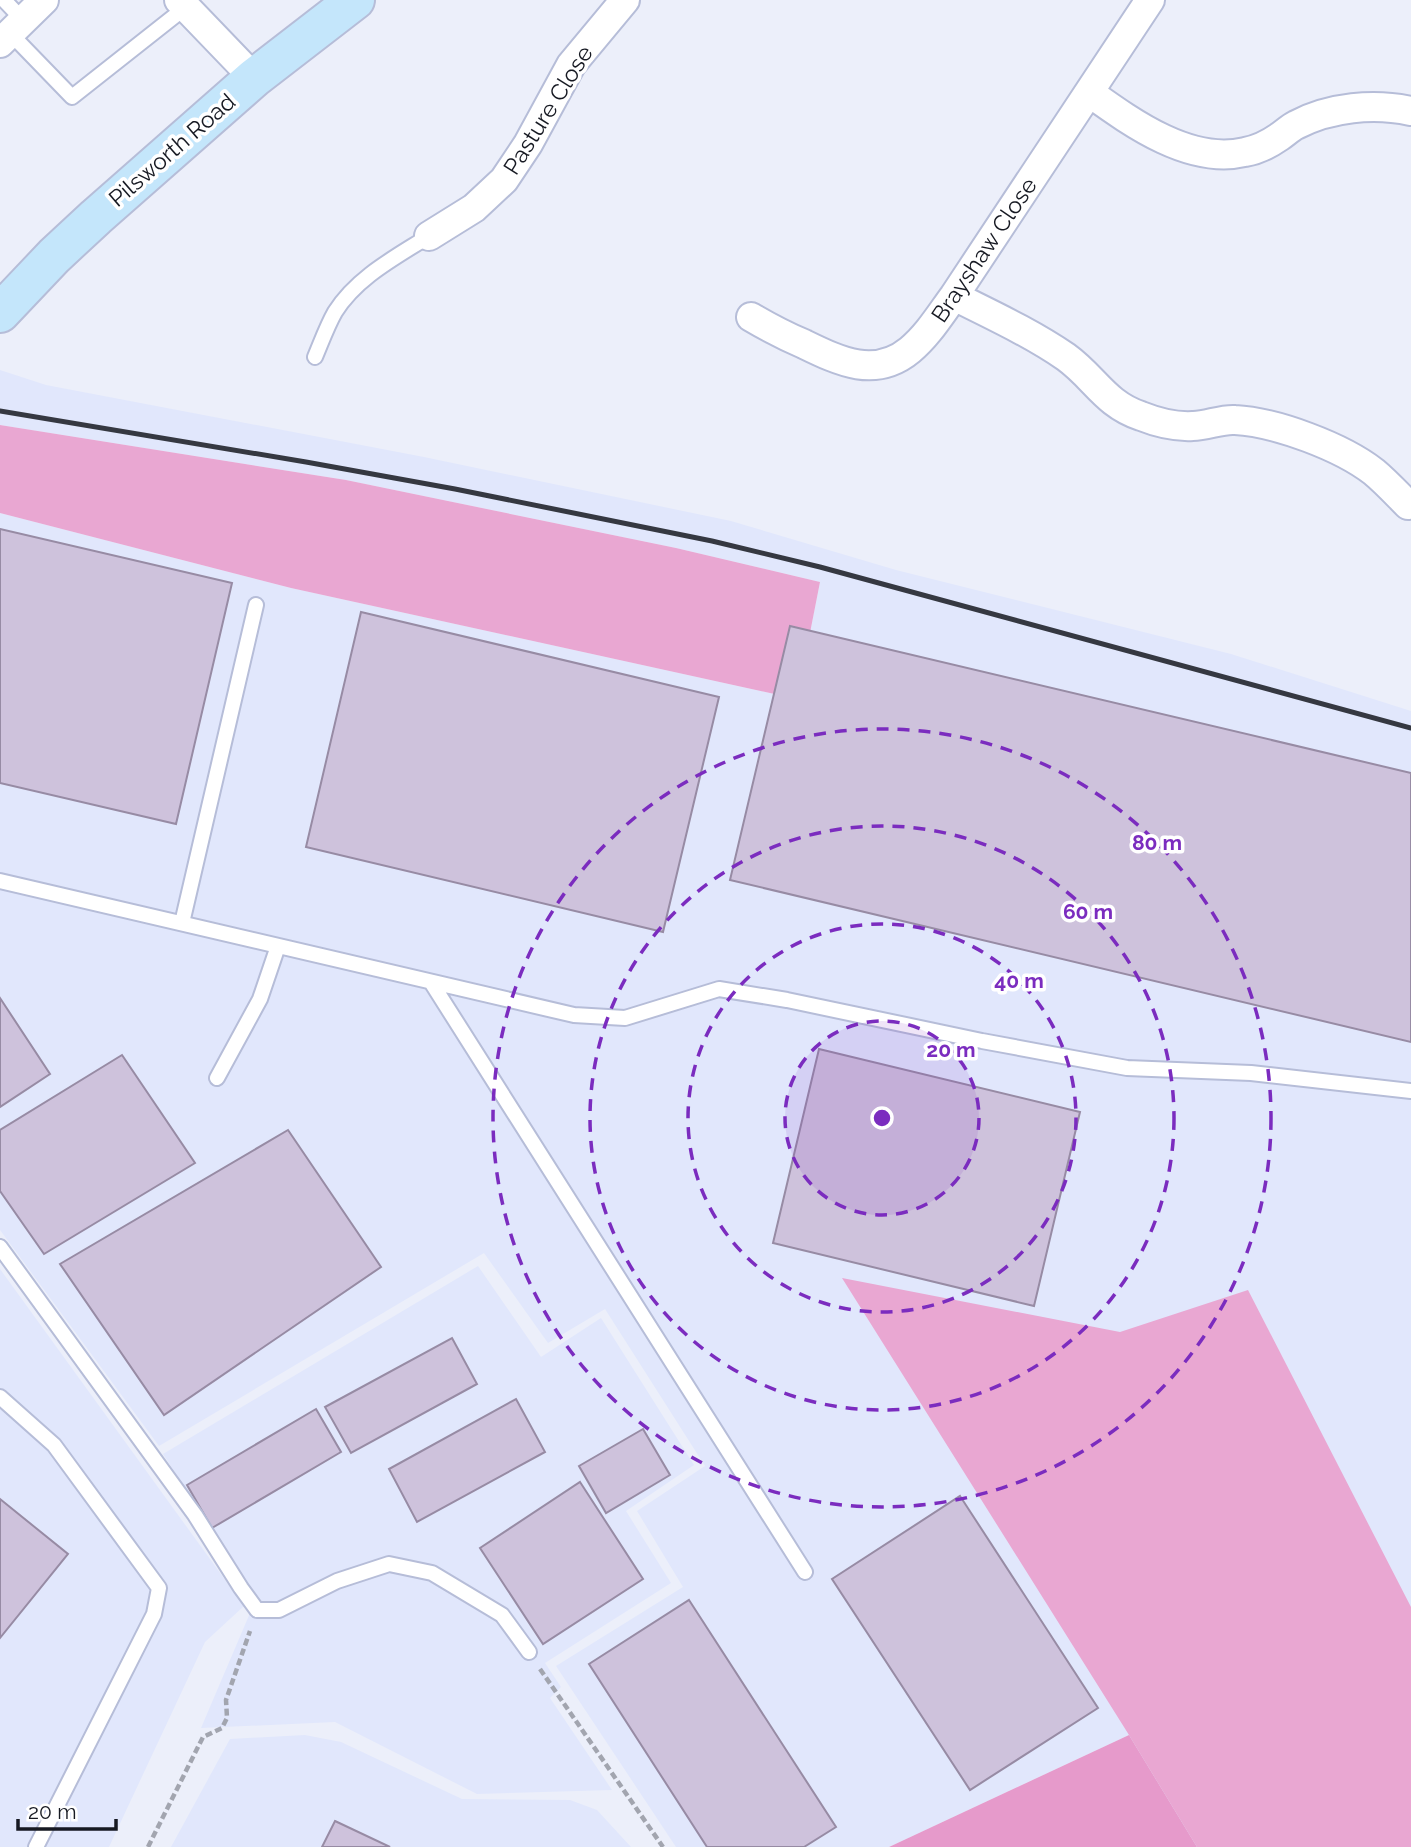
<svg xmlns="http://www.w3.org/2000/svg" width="1411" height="1847" viewBox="0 0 1411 1847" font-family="Raleway,sans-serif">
	<rect width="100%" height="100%" fill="#eceffa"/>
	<!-- built -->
	<path fill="#e1e7fc" d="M0,370l46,15 378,72 307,64 165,49 335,84 180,57v1136h-214l-68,-112 -240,112h-213l-120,-181 127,-79 -46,-76 68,-45 -100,-157 -57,34 -64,-90 -325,193 -159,-216v-717l291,75 506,111 23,-117 -144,-34 -330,-68 -346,-55z
		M478,1266l63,91 60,-39 93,147 -68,46 45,72 -126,80 16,24 -11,11 62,92 -135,4 -142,-72 -134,6 55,-129 -93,-145z
		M0,1269l244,337 -39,36 -96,205h-109z
		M305,1735l36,7 121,57 108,1 27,10 34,37h-460l59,-108z"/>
	<!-- green -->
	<path fill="#e9a7d2" d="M0,425l346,55 330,68 144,34 -23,117 -506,-111 -291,-75z
		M842,1278l278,54 128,-42 163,317v240h-214l-68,-112z"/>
	<!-- forest -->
	<path fill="#e69acb" d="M1129,1735l68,112h-308z"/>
	<!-- building -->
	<path fill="#cec2dc" stroke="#978ba4" stroke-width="2" d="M0,529l232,54 -56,241 -176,-41z
		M361,612l358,85 -56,235 -357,-85z
		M790,626l621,147v269l-681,-162z
		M0,998l50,76 -50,33z
		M819,1049l261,63 -46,194 -261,-63z
		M122,1055l73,108 -151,91 -44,-63v-61z
		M288,1130l93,137 -217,148 -104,-151z
		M452,1338l25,46 -126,69 -26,-46z
		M516,1399l29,53 -128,70 -28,-53z
		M316,1409l25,43 -129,76 -25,-43z
		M643,1429l27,46 -64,38 -27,-47z
		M580,1482l63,97 -100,65 -63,-96z
		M960,1496l138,212 -128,82 -138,-211z
		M0,1499l68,55 -68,84z
		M689,1600l147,227 -32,20h-97l-118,-183z
		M335,1821l55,26h-68z"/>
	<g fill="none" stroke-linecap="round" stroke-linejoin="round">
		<defs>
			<path id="lane" d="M4,0l19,20
				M10,33l62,64 114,-90
				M315,357c6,-14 12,-31 20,-45 22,-35 61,-55 94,-76
				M0,881l574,134 51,3 94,-29 68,11 195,41 145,27 124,5 160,18
				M182,923l74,-318
				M431,982l374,590
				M217,1078l43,-79 18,-53
				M0,1247l195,268 46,73 16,22h22l58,-29 52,-17 43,9 70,42 27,37
				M0,1397l54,48 105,143 -5,26 -118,233"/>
			<path id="street" d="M179,0l75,78
				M0,43l44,-43
				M1090,93c42,30 100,72 155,59 11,-2 24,-8 34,-15 6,-4 11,-9 17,-12 34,-18 78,-22 115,-14
				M429,236l45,-28 30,-28 24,-36 43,-79 54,-65
				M954,296c38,19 77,37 112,61 29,21 39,47 75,59 15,6 35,11 52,10 14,0 28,-7 42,-6 41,2 107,27 139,52 12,10 23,22 34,33
				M751,317c17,10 34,19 53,27 35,17 71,35 106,6 18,-15 30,-35 44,-54l196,-296"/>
			<path id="secondary" d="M0,313l54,-57 42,-39 158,-139 101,-78"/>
		</defs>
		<!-- lane casing -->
		<use href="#lane" stroke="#b6bdd8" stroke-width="18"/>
		<!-- street casing -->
		<use href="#street" stroke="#b6bdd8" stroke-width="32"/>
		<!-- secondary casing -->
		<use href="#secondary" stroke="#b6bdd8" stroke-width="42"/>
		<!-- path -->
		<path stroke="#a2a5af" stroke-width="4.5" stroke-dasharray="7 3.5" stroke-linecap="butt" d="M540,1669l123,178
			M148,1847l55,-110 19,-9 5,-10 -1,-18 24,-69"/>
		<!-- lane -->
		<use href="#lane" stroke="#fff" stroke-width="14"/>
		<!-- street -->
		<use href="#street" stroke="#fff" stroke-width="28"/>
		<!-- secondary -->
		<use href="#secondary" stroke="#c4e6fb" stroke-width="38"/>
		<!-- rail -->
		<path stroke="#353841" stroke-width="5" d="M0,411l306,51 149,27 257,52 108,26 591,161"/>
	</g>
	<!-- distance rings -->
	<circle cx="882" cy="1118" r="97" fill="#7b2cbf" fill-opacity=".12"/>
	<g fill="none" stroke="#7b2cbf" stroke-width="3.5" stroke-dasharray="12 9">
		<circle cx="882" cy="1118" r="97"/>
		<circle cx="882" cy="1118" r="194"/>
		<circle cx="882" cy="1118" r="292"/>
		<circle cx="882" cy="1118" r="389"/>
	</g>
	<g text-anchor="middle" stroke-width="7" stroke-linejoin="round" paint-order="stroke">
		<!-- street labels -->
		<g font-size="23" fill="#161922" stroke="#fff">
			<text transform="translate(548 110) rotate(-58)" y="8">Pasture Close</text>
			<text transform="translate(172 150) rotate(-41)" y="8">Pilsworth Road</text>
			<text transform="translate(984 250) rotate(-56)" y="8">Brayshaw Close</text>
		</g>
	</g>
	<circle cx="882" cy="1118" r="10" fill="#7b2cbf" stroke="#fff" stroke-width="3.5"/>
	<g font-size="21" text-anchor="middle" font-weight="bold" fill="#7b2cbf" stroke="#fff" stroke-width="7" stroke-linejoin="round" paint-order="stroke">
		<text x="1157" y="850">80 m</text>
		<text x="1088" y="919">60 m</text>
		<text x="1019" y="988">40 m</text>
		<text x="951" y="1057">20 m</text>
	</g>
	<!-- scale -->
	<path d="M18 1819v10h98v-10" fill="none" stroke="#161922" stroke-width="3.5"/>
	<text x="28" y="1819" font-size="21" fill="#161922" stroke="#ffffff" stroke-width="5" paint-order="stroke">20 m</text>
</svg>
